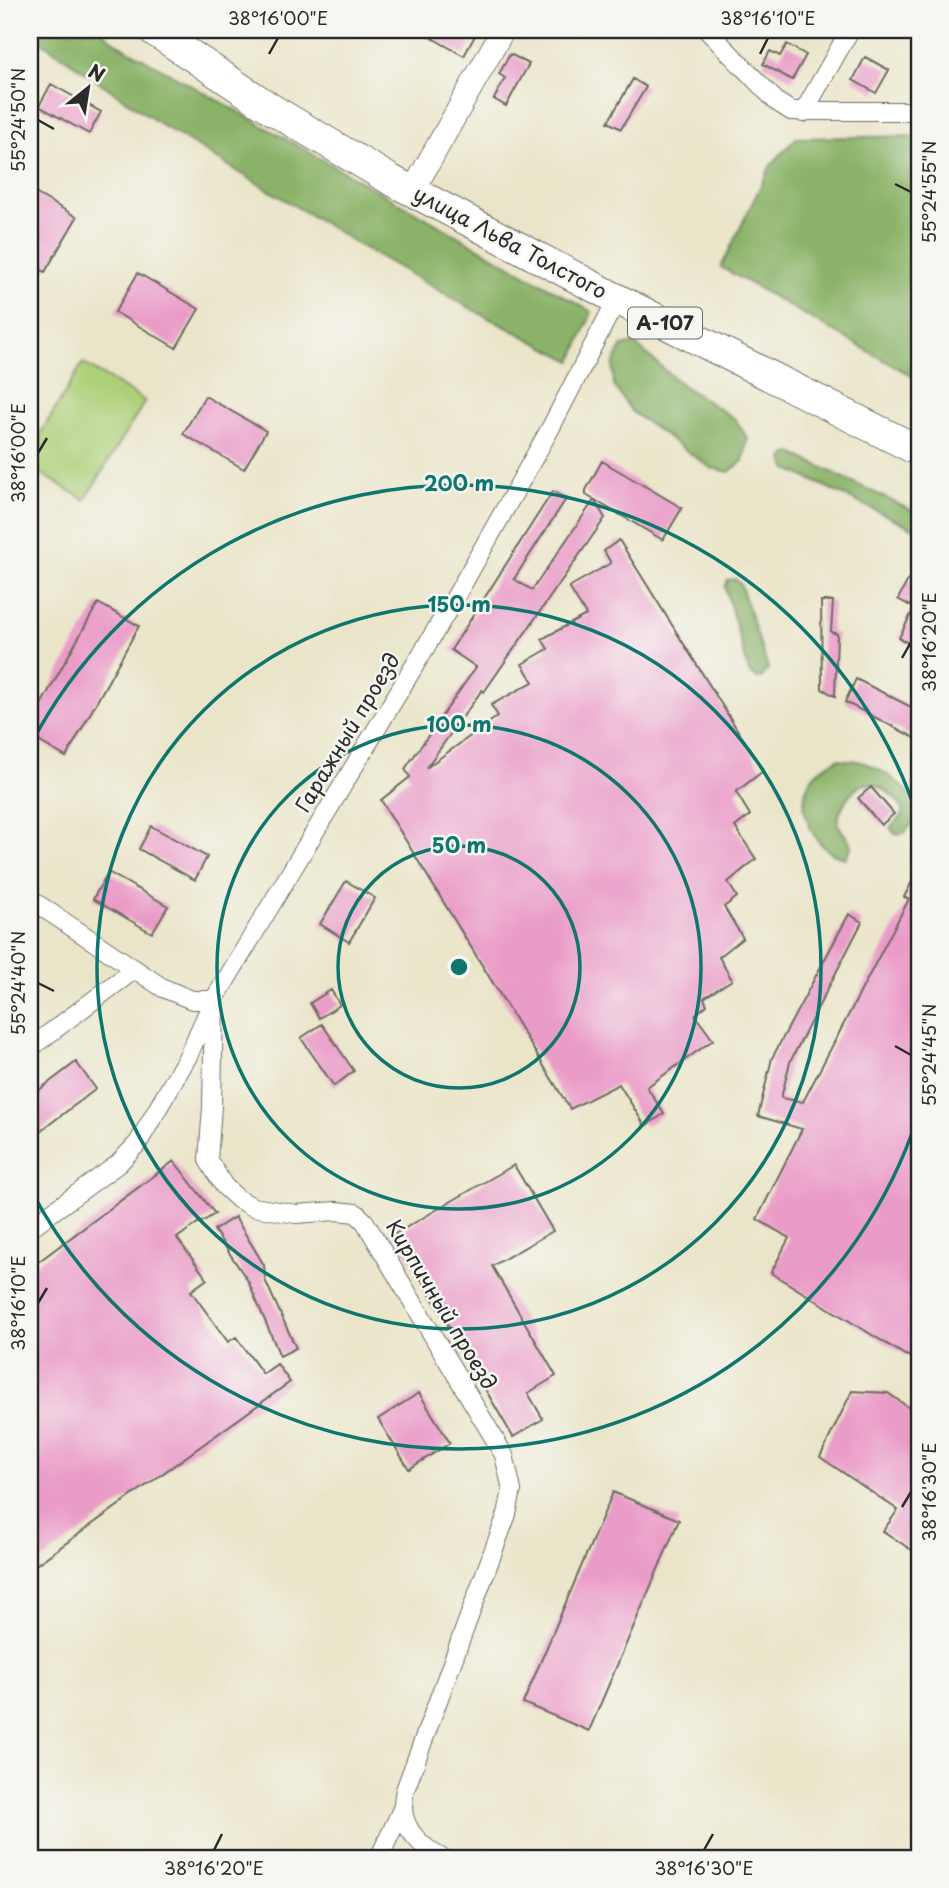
<svg xmlns="http://www.w3.org/2000/svg" width="949" height="1888" viewBox="0 0 949 1888" font-family="'Playpen Sans',sans-serif">
	<rect width="100%" height="100%" fill="#f6f6f2"/>
	<filter id="ink" filterUnits="userSpaceOnUse"><feTurbulence type="fractalNoise" baseFrequency=".0143" numOctaves="2"/><feDisplacementMap in="SourceGraphic" scale="14" xChannelSelector="R" yChannelSelector="G"/><feConvolveMatrix kernelMatrix="1 2 1 2 8 2 1 2 1" color-interpolation-filters="sRGB"/></filter>
	<filter id="wash" filterUnits="userSpaceOnUse"><feTurbulence type="fractalNoise" baseFrequency=".00686" numOctaves="4" result="noise"/><feDisplacementMap in="SourceGraphic" scale="28" xChannelSelector="R" yChannelSelector="G"/><feGaussianBlur stdDeviation="1.57" result="paint"/><feColorMatrix in="noise" values="0 0 0 0 0 0 0 0 0 0 0 0 0 0 0 0 0 1.4 0 .05"/><feComposite in="paint" operator="in"/></filter>
	<g filter="url(#wash)">
		<rect width="100%" height="100%" fill="#eae5c9"/>
		<!-- green -->
		<path fill="#adcf77" stroke="#6c7d51" stroke-width="2" d="M83,363l62,38 -60,99 -55,-33v-16z"/>
		<!-- forest -->
		<path fill="#8ab268" stroke="#5a6e4a" stroke-width="2" d="M30,30h70l18,14 474,268 -20,49 -93,-48 -113,-64 -203,-123 -133,-92z
			M919,136v244l-198,-113 50,-102 25,-27z
			M634,343l48,42 53,34 13,20 -5,22 -14,11 -18,-4 -79,-56 -18,-26 -1,-21 9,-19z
			M792,453l127,61v17l-133,-63 -3,-9 5,-5z
			M735,579l5,4 28,85 -6,9 -5,1 -8,-6 -24,-85 3,-7z
			M838,759c7,1 16,1 23,3 22,6 42,24 57,40v15l-14,16 -9,1 -5,-6 13,-13c-1,-10 -5,-13 -11,-19 -28,-28 -48,-2 -55,27l15,22 -7,13c-5,-1 -11,-3 -15,-6 -23,-17 -36,-54 -15,-78 6,-6 15,-11 23,-15z"/>
		<g id="blocks">
			<!-- building -->
			<path fill="#ea9cc8" d="M418,30h60l-14,26z
				M787,44l19,11 -14,25 -29,-16 7,-13 10,5z
				M510,54l19,10 -23,42 -12,-7 11,-21 -6,-4z
				M865,57l24,13 -13,23 -23,-13z
				M633,79l13,8 -25,42 -13,-7z
				M51,84l50,28 -12,22 -50,-28z
				M30,190l47,27 -32,55 -15,-9z
				M138,273l61,36 -23,39 -61,-36z
				M205,396l61,35 -22,38 -61,-35z
				M602,461l80,47 -19,32 -77,-45v-5z
				M553,491l13,8 -52,80 18,11 62,-90 11,18 -121,174 -2,-2 -56,78 72,-52 -7,-11 42,-23 -11,-18 26,-15 -6,-10 44,-24 -17,-28 42,-24 -7,-12 15,-11 144,231 -27,21 14,23 -15,12 21,32 -28,23 9,15 -13,10 19,31 -24,19 13,23 -28,18 3,7 -12,10 18,25 -66,47 17,27 -19,12 -26,-42 -49,25 -189,-309 29,-23 -5,-8 71,-102 -25,-17z
				M908,580l11,6v63l-20,-11 15,-30 -16,-9z
				M821,601h12l-2,31 6,2 -2,62 -13,-7z
				M98,603l41,23 -73,131 -36,-21v-12z
				M856,679l63,32 -4,10 4,2v17l-74,-38z
				M871,787l23,27 -13,11 -23,-27z
				M151,826l56,31 -12,23 -56,-31z
				M919,868v491l-14,-4 -134,-82 18,-35 -32,-19 45,-90 -44,-13 14,-58 77,-144 13,8 -72,140 -9,36 22,4 106,-203 -5,-2z
				M108,872l60,34 -16,27 -59,-34z
				M346,881l29,17 -26,44 -29,-18z
				M331,990l9,15 -21,13 -9,-15z
				M322,1024l32,47 -20,15 -33,-48z
				M76,1062l20,27 -66,50v-42z
				M174,1161l41,53 -15,9 -1,-1 -22,16 30,41 -16,12 37,51 8,-5 27,37 14,-10 13,18 -260,187v-301z
				M514,1165l39,66 -61,35 64,110 -28,17 15,26 -30,18 -118,-203z
				M235,1217l29,48 1,15 31,68 -16,8 -32,-75 -34,-51z
				M852,1391l36,2 31,22v140l-36,-24 15,-21 -78,-53z
				M419,1393l31,50 -41,26 -31,-50z
				M613,1492l66,28 -90,211 -66,-28z"/>
		</g>
	</g>
	<g filter="url(#ink)">
		<use href="#blocks" fill-opacity="0" stroke="#6e6c62" stroke-width="2"/>
		<g fill="none" stroke-linecap="round" stroke-linejoin="round">
			<defs>
				<path id="minor" d="M707,30l70,72 14,9h128
					M803,113l47,-83
					M30,899l133,89 29,12h22l238,-397 98,-174 67,-130
					M214,1000l-2,107 -4,53 16,26 14,13 15,8 43,7 40,-3 20,2 9,9 139,233 8,35 -5,24 -102,276c-1,5 -2,11 -2,17 0,23 20,41 39,51
					M30,1048l105,-79
					M30,1228l88,-64 20,-21 50,-87 23,-51
					M379,1858l23,-49"/>
				<path id="tertiary" d="M412,192l91,-162"/>
				<path id="trunk" d="M153,30l120,80 118,70 226,119 302,152"/>
			</defs>
			<!-- minor casing -->
			<use href="#minor" stroke="#6e6c62" stroke-width="20"/>
			<!-- tertiary casing -->
			<use href="#tertiary" stroke="#6e6c62" stroke-width="25"/>
			<!-- trunk casing -->
			<use href="#trunk" stroke="#6e6c62" stroke-width="32"/>
			<!-- minor -->
			<use href="#minor" stroke="#fff" stroke-width="18"/>
			<!-- tertiary -->
			<use href="#tertiary" stroke="#fff" stroke-width="23"/>
			<!-- trunk -->
			<use href="#trunk" stroke="#fff" stroke-width="30"/>
		</g>
	</g>
	<!-- ticks -->
	<path fill="none" stroke="#2b2b2b" stroke-width="2.5" d="M269,54l9,-16M760,54l8,-16M38,120l16,9M895,184l16,8M38,453l9,-15M902,658l9,-16M38,983l16,8M895,1046l16,9M38,1303l9,-15M902,1507l9,-15M214,1850l8,-16M704,1850l9,-16"/>
	<!-- distance rings -->
	<g fill="none" stroke="#0f766e" stroke-width="3.5">
		<circle cx="459" cy="967" r="121"/>
		<circle cx="459" cy="967" r="242"/>
		<circle cx="459" cy="967" r="362"/>
		<path d="M918 1116A483 483 0 0 1 31 1190M31 744A483 483 0 0 1 918 818"/>
	</g>
	<g text-anchor="middle" stroke-width="5" stroke-linejoin="round" paint-order="stroke">
		<!-- shield labels -->
		<rect fill="#f6f6f2" stroke="#686867" stroke-width="2" x="628" y="307.5" width="74" height="31" rx="5"/>
		<g font-size="19" font-weight="bold" fill="#2b2b2b">
			<text x="665" y="330">А-107</text>
		</g>
		<!-- street labels -->
		<g font-size="21" fill="#2b2b2b" stroke="#f6f6f2">
			<text transform="translate(510 243) rotate(28)" y="7">улица Льва Толстого</text>
			<text transform="translate(348 733) rotate(-59)" y="7">Гаражный проезд</text>
			<text transform="translate(441 1305) rotate(59)" y="7">Кирпичный проезд</text>
		</g>
	</g>
	<circle cx="459" cy="967" r="10" fill="#0f766e" stroke="#f6f6f2" stroke-width="3.5"/>
	<g font-size="21" text-anchor="middle" font-weight="bold" fill="#0f766e" stroke="#f6f6f2" stroke-width="5" stroke-linejoin="round" paint-order="stroke">
		<text x="459" y="491">200 m</text>
		<text x="459" y="612">150 m</text>
		<text x="459" y="732">100 m</text>
		<text x="459" y="853">50 m</text>
	</g>
	<!-- margin -->
	<rect width="949" height="1888" fill="none" stroke="#f6f6f2" stroke-width="77"/>
	<!-- north arrow -->
	<g transform="translate(88 88) rotate(30)" stroke="#f6f6f2" stroke-width="5" paint-order="stroke">
	<path d="M0-5L12 26L0 18L-12 26Z" fill="#2b2b2b"/>
	<text y="-10" font-size="19" font-weight="bold" text-anchor="middle" fill="#2b2b2b">N</text>
	</g>
	<rect x="38" y="38" width="873" height="1812" fill="none" stroke="#2b2b2b" stroke-width="2.5"/>
	<g font-size="18" text-anchor="middle" fill="#2b2b2b">
		<text x="278" y="25">38°16'00"E</text>
		<text x="768" y="25">38°16'10"E</text>
		<text transform="translate(19 120) rotate(-90)" y="6">55°24'50"N</text>
		<text transform="translate(930 192) rotate(-90)" y="6">55°24'55"N</text>
		<text transform="translate(19 453) rotate(-90)" y="6">38°16'00"E</text>
		<text transform="translate(930 642) rotate(-90)" y="6">38°16'20"E</text>
		<text transform="translate(19 983) rotate(-90)" y="6">55°24'40"N</text>
		<text transform="translate(930 1055) rotate(-90)" y="6">55°24'45"N</text>
		<text transform="translate(19 1303) rotate(-90)" y="6">38°16'10"E</text>
		<text transform="translate(930 1492) rotate(-90)" y="6">38°16'30"E</text>
		<text x="214" y="1875">38°16'20"E</text>
		<text x="704" y="1875">38°16'30"E</text>
	</g>
</svg>
